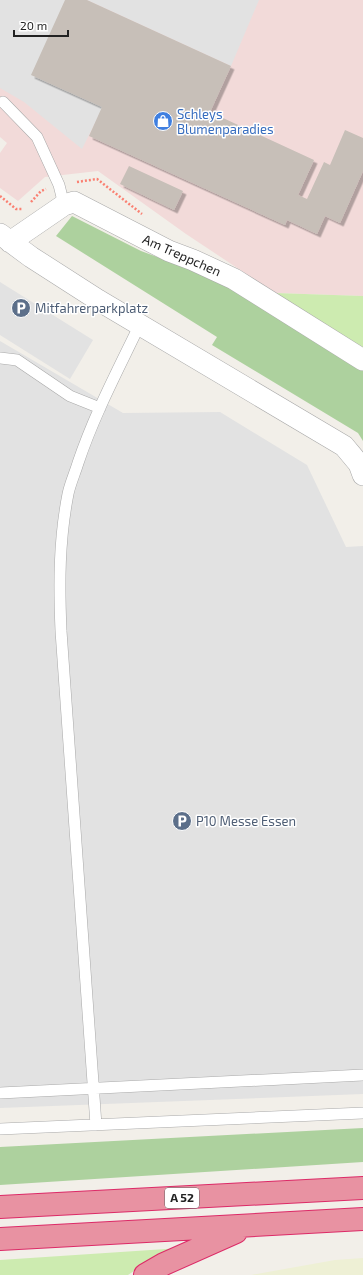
<svg xmlns="http://www.w3.org/2000/svg" width="363" height="1275" viewBox="0 0 363 1275" font-family="'Exo 2',sans-serif">
	<defs>
		<filter id="shadow"><feDropShadow dx="3.5" dy="3.5" stdDeviation="0" flood-color="#0004"/></filter>
	</defs>
	<rect width="100%" height="100%" fill="#f2efe9"/>
	<!-- commercial -->
	<path fill="#f2dad9" d="M0,0h363v296l-88,-3 -89,-59 -88,-63 -53,6 -27,24 -18,-13v-35l7,-10 -7,-6z"/>
	<!-- farmland -->
	<path fill="#eef0d5" d="M363,1258v17h-112l84,-15z"/>
	<!-- grass -->
	<path fill="#cdebb0" d="M275,293l88,3v53z
		M181,1248l-22,6 -31,21h-128v-15z"/>
	<!-- forest -->
	<path fill="#add19e" d="M72,216l69,35 84,31 138,88v71l-5,-8 -146,-88 5,-8 -161,-101z
		M363,1128v34l-363,23v-38z"/>
	<!-- parking -->
	<path fill="#e2e2e2" d="M0,0h65l38,107 -21,42 -58,-47 -24,-14z
		M87,0h172l-28,66z
		M0,282l93,58 -23,39 -70,-44z
		M0,341l123,72 97,-1 87,53 39,82 17,-1v548l-363,14z"/>
	<!-- building -->
	<path fill="#c7bfb8" filter="url(#shadow)" d="M65,0h22l144,66 -21,46 104,48 -16,35 9,4 17,-37 6,3 15,-35 18,8v33l-23,52 -15,-7 -8,18 -30,-14 -2,5 -196,-89 13,-29 -71,-32z
		M129,166l54,25 -9,19 -54,-26z"/>
	<g fill="none" stroke-linecap="round" stroke-linejoin="round">
		<defs>
			<path id="lane" d="M3,102l34,35 22,48 5,20
				M0,358l17,2 53,36 30,12
				M0,1093l363,-18
				M96,1125l-35,-494c-2,-47 -2,-91 7,-137 2,-10 7,-21 10,-31 16,-48 40,-93 62,-139
				M0,1129l363,-16"/>
			<path id="street" d="M0,234l31,23 67,43 246,146 15,18 4,11
				M10,242l54,-37 10,-3 95,49 24,9 41,19 129,81"/>
			<path id="highway" d="M0,1207l363,-19
				M0,1239l363,-20
				M145,1275l19,-11 72,-32"/>
		</defs>
		<!-- lane casing -->
		<use href="#lane" stroke="#a9a9a9" stroke-width="12"/>
		<!-- street casing -->
		<use href="#street" stroke="#a9a9a9" stroke-width="22"/>
		<!-- highway casing -->
		<use href="#highway" stroke="#dc2a67" stroke-width="24"/>
		<!-- path -->
		<path stroke="#fa8072" stroke-width="2.5" stroke-dasharray="2 2" stroke-linecap="butt" d="M77,182l20,-3 45,35
			M0,196l16,13h7
			M31,202l10,-11 5,-2"/>
		<!-- lane -->
		<use href="#lane" stroke="#fff" stroke-width="11"/>
		<!-- street -->
		<use href="#street" stroke="#fff" stroke-width="21"/>
		<!-- highway -->
		<use href="#highway" stroke="#e892a2" stroke-width="22"/>
	</g>
	<!-- icons -->
	<defs>
		<symbol id="shop-disc" viewBox="-11 -11 22 22"><circle r="9.5" fill="#3f7fe0" stroke="#fff"/><path d="M-5-2.5h2.3a2.7 3.5 0 0 1 5.4 0H5L5.5 6h-11ZM-1.5-2.5h3a1.5 2.3 0 0 0-3 0Z" fill="#fff"/></symbol>
		<symbol id="parking-disc" viewBox="-11 -11 22 22"><circle r="9.5" fill="#5c6f8a" stroke="#fff"/><path d="M-3.5-5.5H1a3.5 3.5 0 0 1 0 7H-1V5.5H-3.5ZM-1-3.4V-.6H.8a1.4 1.4 0 0 0 0-2.8Z" fill="#fff"/></symbol>
	</defs>
	<g fill-rule="evenodd">
		<use href="#shop-disc" x="152" y="110" width="22" height="22"/>
		<use href="#parking-disc" x="10" y="297" width="22" height="22"/>
		<use href="#parking-disc" x="171" y="810" width="22" height="22"/>
	</g>
	<g text-anchor="middle" stroke-width="3" stroke-linejoin="round" paint-order="stroke">
		<!-- shield labels -->
		<rect fill="#fff" stroke="#646464" stroke-width="1" x="165" y="1188" width="34" height="20" rx="3"/>
		<g font-size="12" font-weight="bold" fill="#222">
			<text x="182" y="1202">A 52</text>
		</g>
		<!-- shop labels -->
		<g font-size="13" fill="#366cbe" stroke="#fff" text-anchor="start">
			<text x="177" y="119">Schleys<tspan x="177" dy="15">Blumenparadies</tspan></text>
		</g>
		<!-- street labels -->
		<g font-size="13" fill="#222" stroke="#fff">
			<text transform="translate(182 255) rotate(24)" y="5">Am Treppchen</text>
		</g>
		<!-- service labels -->
		<g font-size="13" fill="#4e5e75" stroke="#fff" text-anchor="start">
			<text x="35" y="313">Mitfahrerparkplatz</text>
			<text x="196" y="826">P10 Messe Essen</text>
		</g>
	</g>
	<!-- scale -->
	<path d="M14 30v6h54v-6" fill="none" stroke="#222222" stroke-width="2"/>
	<text x="20" y="30" font-size="12" fill="#222222" stroke="#ffffff" stroke-width="3" paint-order="stroke">20 m</text>
</svg>
